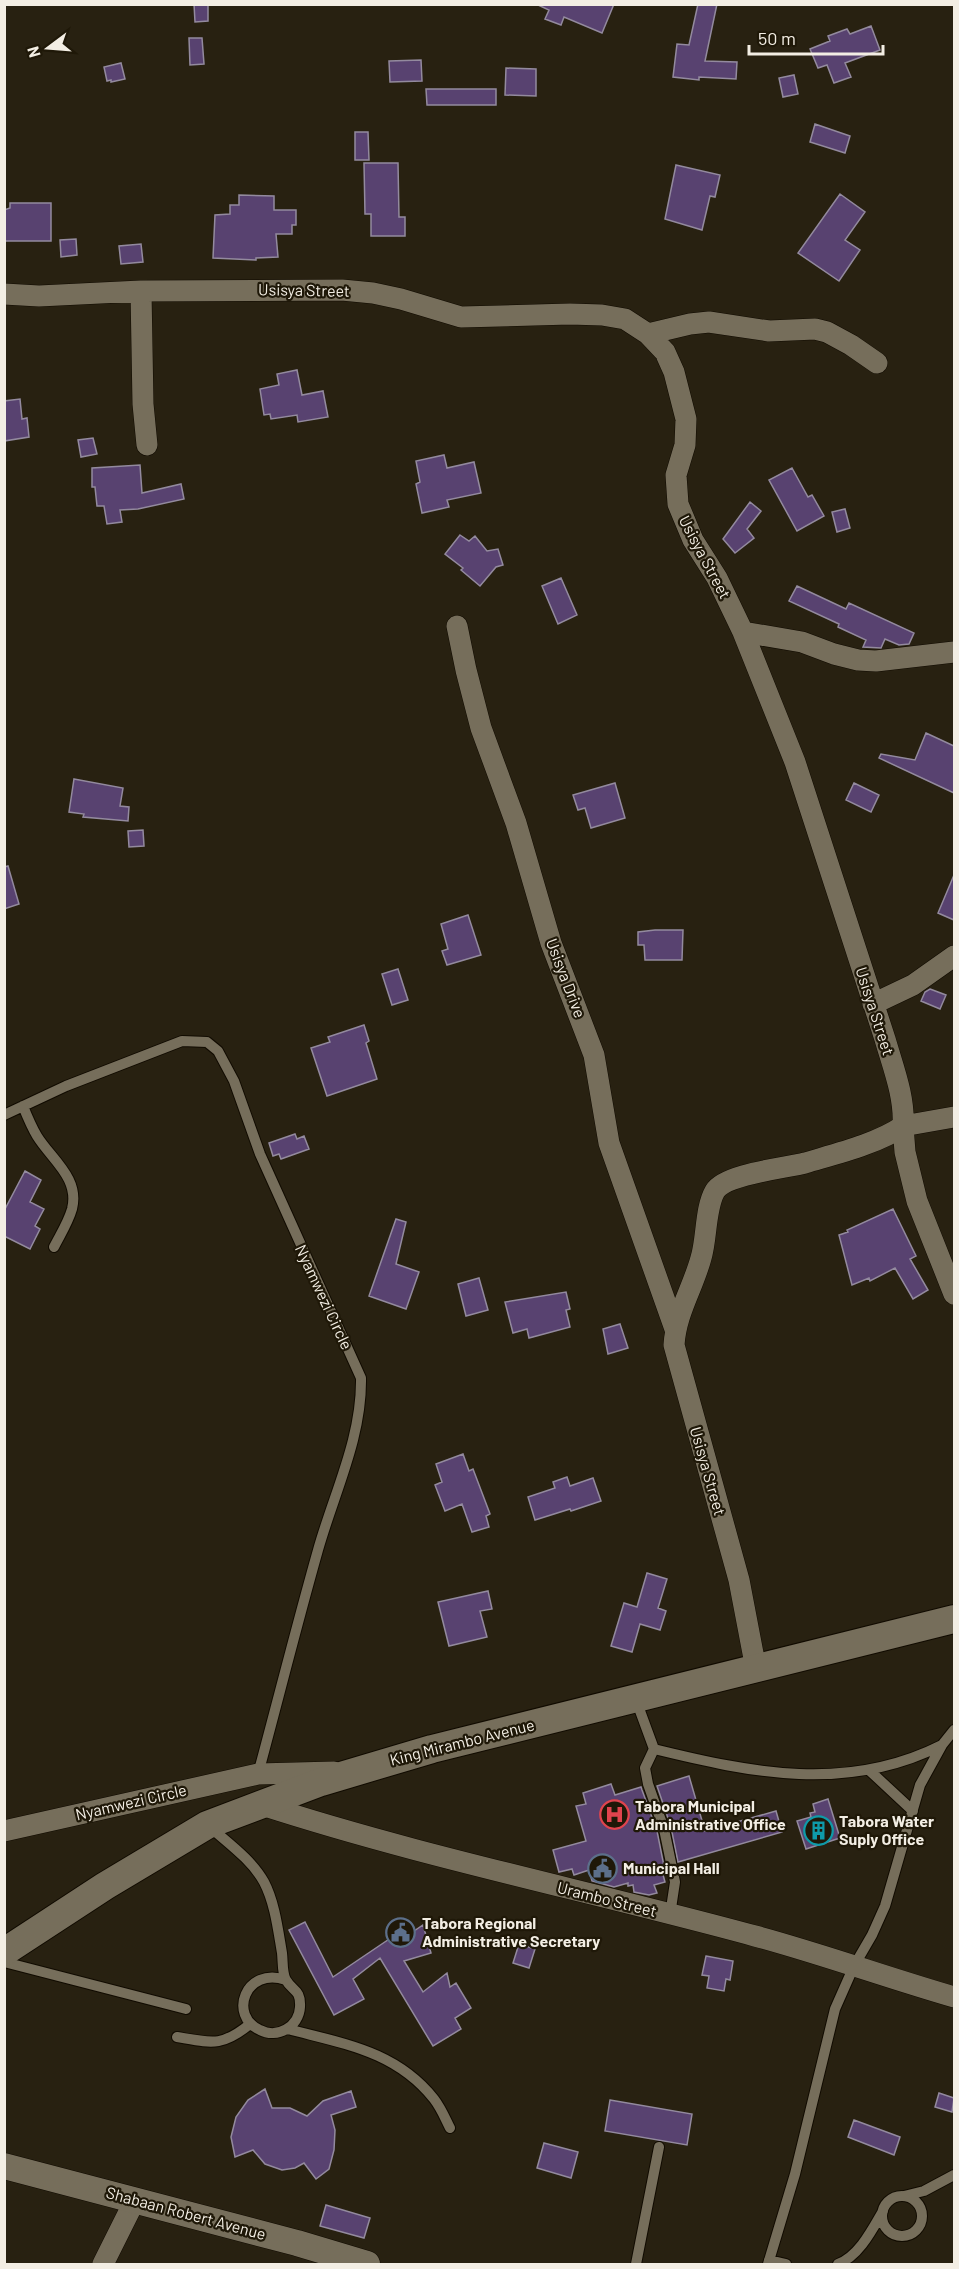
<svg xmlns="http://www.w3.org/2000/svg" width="959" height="2269" viewBox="0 0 959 2269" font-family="Barlow,sans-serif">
	<rect width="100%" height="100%" fill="#282111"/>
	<!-- building -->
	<path fill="#584270" stroke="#938a9e" stroke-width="1.5" d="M194,4h14v17l-13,1z
		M536,4h78l-12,29 -38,-16 -3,8 -16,-6 4,-9z
		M698,4h19l-12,57 32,1 -1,17 -37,-2v3l-26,-3 4,-33 12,1z
		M871,26l9,24 -35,13 6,14 -17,6 -7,-18 -9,3 -8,-19 20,-8 -2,-5 19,-7 3,5z
		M189,38h13l2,26 -14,1z
		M421,60l1,21 -32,1 -1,-21z
		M121,63l4,16 -14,3v-2l-4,1 -3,-14z
		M506,68l30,1v27l-31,-1z
		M794,75l4,19 -15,3 -4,-19z
		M426,89h70v16h-69z
		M815,124l35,12 -5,17 -35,-11z
		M355,132h13l1,28h-14z
		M364,163h34l1,54h6v19h-34v-22h-6z
		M676,165l44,10 -5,22 -5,-1 -8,34 -37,-11z
		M840,194l25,18 -20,28 15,10 -21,31 -41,-28z
		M239,195l35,1v14h22v15h-4v9h-16l2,23 -22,1v2l-43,-2 2,-43 15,-1v-9h9z
		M10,203h41v38h-47v-31l6,-2z
		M76,239l1,16 -16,2 -1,-17z
		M141,244l2,18 -22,2 -2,-18z
		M297,370l5,25 21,-4 5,26 -30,5 -1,-7 -26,4 -1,-5 -6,1 -4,-26 19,-4 -2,-11z
		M20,399l2,20 5,-1 2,19 -25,4v-40z
		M93,438l4,16 -16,3 -3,-17z
		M444,455l3,13 27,-6 7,31 -34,7 2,7 -27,6 -6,-29 4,-2 -4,-21z
		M140,465l2,28 39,-9 3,15 -46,10 -18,1 2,12 -15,2 -3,-18h-7l-2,-19h-3v-19z
		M792,468l16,29 4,-2 12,21 -27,15 -28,-51z
		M750,502l11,9 -14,18 7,9 -19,15 -12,-14z
		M845,509l5,19 -13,4 -5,-20z
		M460,535l9,6 6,-5 12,15 11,-2 5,16 -7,2 -16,19 -19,-16 2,-2 -18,-14z
		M561,578l16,37 -19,9 -16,-38z
		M797,586l49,23 3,-6 65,30 -5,11 -10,1 -14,-6 -4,9 -18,-1 3,-7 -28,-13 1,-3 -50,-23z
		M926,733l28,13v47l-75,-35 2,-4 34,6z
		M74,779l49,9 -3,18 9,1 -1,14 -45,-4 1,-3 -15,-2z
		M615,783l10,35 -34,10 -6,-20 -7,2 -5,-15z
		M854,783l25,12 -8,17 -25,-12z
		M143,830l1,16 -15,1 -1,-16z
		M8,866l11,38 -15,5v-42z
		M954,875v45l-16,-7z
		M468,915l13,40 -34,10 -5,-14 6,-2 -7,-25z
		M655,930h28l-1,30h-37l-1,-15h-6v-13z
		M398,969l10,31 -16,5 -10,-31z
		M930,989l16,6 -6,14 -19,-8 4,-9z
		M364,1025l5,16 -3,2 11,36 -50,17 -16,-48 19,-6 -2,-5z
		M295,1134l2,5 7,-3 5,13 -28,10 -2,-5 -6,2 -4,-13z
		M25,1171l16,9 -11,22 14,7 -9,17 5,3 -10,20 -26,-13v-25z
		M893,1209l23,47 -6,3 18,31 -15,9 -18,-31 -25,13 -1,-3 -17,7 -13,-50 9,-3 -1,-2z
		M396,1219l10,3 -10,42 23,8 -13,37 -37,-13z
		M479,1278l9,32 -22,6 -8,-32z
		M566,1292l4,17 -4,1 4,17 -41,11 -2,-9 -14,4 -8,-31z
		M620,1324l8,24 -20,6 -5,-25z
		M463,1454l6,17 4,-2 17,45 -4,2 3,11 -17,5 -10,-28 -17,7 -10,-26 7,-3 -6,-18z
		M567,1477l3,9 23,-8 8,23 -30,10 -1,-2 -35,11 -7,-23 27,-9 -2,-6z
		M647,1573l20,6 -9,29 8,3 -6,19 -20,-6 -8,28 -21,-6 13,-43 13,4z
		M488,1591l4,18 -12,2 7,26 -38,9 -11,-44z
		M689,1776l16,55 71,-20 6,21 -104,30 -7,-35 -14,-41z
		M611,1784l4,11 26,-8 1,3 15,41 7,35 -3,1 4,15 -11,3 3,8 -8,2 -15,-3 -1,-7 -5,1v-3l-14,4 -22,-6 -3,-11 -15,5 -2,-6 -13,3 -6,-22 33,-9 -10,-35 10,-2 -3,-11z
		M828,1799l12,39 -34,11 -9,-28 14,-4 -1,-4 5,-1 -2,-8z
		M305,1922l28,55 77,-52 4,6 9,-6 8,28 -27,8 19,31 24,-19 3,14 6,-4 15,25 -16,10 6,11 -28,17 -53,-88 -27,21 11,20 -30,16 -45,-85z
		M519,1944l16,5 -6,19 -16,-5z
		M706,1956l27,5 -3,19 -4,-1 -2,12 -17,-3 2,-12 -7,-1z
		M265,2089l7,19h18l17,8 16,-15 28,-10 5,16 -25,8 4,15 -1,20 -5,19 -13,10 -12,-16 -9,5 -13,2 -17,-6 -12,-14 -18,7 -4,-20 5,-20 12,-17z
		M939,2093l15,5 -2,14 -17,-5z
		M610,2100l82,14 -5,31 -82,-14z
		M854,2120l46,17 -6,18 -46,-18z
		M544,2143l34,9 -7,26 -34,-10z
		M326,2205l44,13 -6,20 -44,-12z"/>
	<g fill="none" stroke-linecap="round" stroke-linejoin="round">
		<defs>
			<path id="service" d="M23,1106c4,10 8,20 14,30 14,23 43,42 35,73 -4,14 -12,26 -18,38
				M4,1115l62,-29 116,-45 25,1 11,9 16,30 26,73 101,224c1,60 -27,115 -43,172 -21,74 -40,150 -60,224
				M636,1700l18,49 -9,19 3,16 16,45 11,53 -5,33
				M654,1749c98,24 193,44 288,-4
				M870,1771l43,40
				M210,1827c18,16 42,33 54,55 11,21 14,48 18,71 1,8 0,21 4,27 6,11 15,9 14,27 -1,20 -23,32 -40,23 -32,-14 -15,-64 26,-50
				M4,1962l182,47
				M288,2029c56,15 108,22 146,70 7,9 11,19 16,29
				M177,2037c35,6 45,10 73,-13
				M904,2196l20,-5 30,-16
				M882 2216a20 20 0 1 1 40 0a20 20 0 1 1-40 0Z
				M769,2260l17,4
				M636,2264l23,-117
				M768,2264l27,-90 40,-165 19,-43 18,-31 13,-29 35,-121 22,-40 12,-15
				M838,2264c21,-8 34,-34 45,-53"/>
			<path id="minor" d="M141,291l2,113 4,41
				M4,294l35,2 102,-5 201,-1 31,3 28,6 60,18 109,-3 32,1 23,4 23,15 17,18 9,20 12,47 -1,26 -9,30 2,29 15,36 24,38 26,54 52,130 90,277c8,28 20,58 18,87 -26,18 -68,28 -98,37 -20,5 -80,11 -90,28 -10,17 -8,48 -14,67 -8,30 -25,55 -27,87l65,235 17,89
				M648,334l42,-10 19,-2 60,9 46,-2 12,3 24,13 26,18
				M457,626l9,44 15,58 35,95 35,120 43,112 15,88 66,186
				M743,632l59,10 32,12 24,6 18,1 78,-9
				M873,1004l40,-19 41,-29
				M954,1117l-51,9 2,26 12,49 37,93
				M259,1804c163,53 331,87 496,132 67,18 133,42 199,61
				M4,1831l254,-57 76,-2
				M103,2264l32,-64"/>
			<path id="tertiary" d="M4,2166l293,77 70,21"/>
			<path id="secondary" d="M4,1952l101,-66 102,-61 114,-43 111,-33 522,-130"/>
		</defs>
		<!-- service casing -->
		<use href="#service" stroke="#110b00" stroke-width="12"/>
		<!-- minor casing -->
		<use href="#minor" stroke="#110b00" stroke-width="22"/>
		<!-- tertiary casing -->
		<use href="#tertiary" stroke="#110b00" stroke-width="27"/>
		<!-- secondary casing -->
		<use href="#secondary" stroke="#110b00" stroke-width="30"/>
		<!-- service -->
		<use href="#service" stroke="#766e5b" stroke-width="10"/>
		<!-- minor -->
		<use href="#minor" stroke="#766e5b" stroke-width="21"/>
		<!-- tertiary -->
		<use href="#tertiary" stroke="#766e5b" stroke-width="26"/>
		<!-- secondary -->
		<use href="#secondary" stroke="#766e5b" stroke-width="28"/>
	</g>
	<!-- icons -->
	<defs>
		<symbol id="hospital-ring" viewBox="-11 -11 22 22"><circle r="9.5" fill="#1f1808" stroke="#e0444e" stroke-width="1.5"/><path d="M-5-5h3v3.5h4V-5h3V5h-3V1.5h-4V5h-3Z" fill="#e0444e"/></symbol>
		<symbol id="building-ring" viewBox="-11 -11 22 22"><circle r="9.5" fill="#1f1808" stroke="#0f9aa8" stroke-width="1.5"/><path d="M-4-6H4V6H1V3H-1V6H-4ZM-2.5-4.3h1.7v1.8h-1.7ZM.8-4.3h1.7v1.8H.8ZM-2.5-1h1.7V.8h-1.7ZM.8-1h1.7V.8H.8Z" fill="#0f9aa8"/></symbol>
		<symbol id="civic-ring" viewBox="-11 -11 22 22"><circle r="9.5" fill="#1f1808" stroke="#5c6f8a" stroke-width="1.5"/><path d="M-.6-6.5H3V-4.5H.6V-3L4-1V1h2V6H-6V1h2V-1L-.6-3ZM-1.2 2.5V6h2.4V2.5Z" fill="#5c6f8a"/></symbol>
	</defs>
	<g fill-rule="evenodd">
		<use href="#hospital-ring" x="598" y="1798" width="33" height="33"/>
		<use href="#building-ring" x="802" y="1814" width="33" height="33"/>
		<use href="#civic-ring" x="586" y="1852" width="33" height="33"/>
		<use href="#civic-ring" x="384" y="1916" width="33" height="33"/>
	</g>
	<g text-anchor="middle" stroke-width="4.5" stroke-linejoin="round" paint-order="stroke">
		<!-- street labels -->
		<g font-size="16" fill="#f3eee4" stroke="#1f1808">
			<text transform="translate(304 290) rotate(1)" y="6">Usisya Street</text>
			<text transform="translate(705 557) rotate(62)" y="6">Usisya Street</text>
			<text transform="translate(566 978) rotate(69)" y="6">Usisya Drive</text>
			<text transform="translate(875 1011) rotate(72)" y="6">Usisya Street</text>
			<text transform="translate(324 1297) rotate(65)" y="6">Nyamwezi Circle</text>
			<text transform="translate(708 1471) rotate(74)" y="6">Usisya Street</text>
			<text transform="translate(462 1742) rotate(-14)" y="6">King Mirambo Avenue</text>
			<text transform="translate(131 1802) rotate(-13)" y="6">Nyamwezi Circle</text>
			<text transform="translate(607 1899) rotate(14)" y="6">Urambo Street</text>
			<text transform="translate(186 2213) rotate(15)" y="6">Shabaan Robert Avenue</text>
		</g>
		<!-- poi labels -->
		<g font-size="16" font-weight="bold" fill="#f3eee4" stroke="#1f1808" text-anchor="start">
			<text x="635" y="1812">Tabora Municipal<tspan x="635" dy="18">Administrative Office</tspan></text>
			<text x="839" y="1827">Tabora Water<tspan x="839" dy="18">Suply Office</tspan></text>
			<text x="623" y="1874">Municipal Hall</text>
			<text x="422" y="1929">Tabora Regional<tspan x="422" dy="18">Administrative Secretary</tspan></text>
		</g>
	</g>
	<!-- border -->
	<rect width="959" height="2269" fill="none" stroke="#f3eee4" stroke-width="12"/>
	<!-- north arrow -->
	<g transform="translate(48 48) rotate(254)" stroke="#1f1808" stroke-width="4.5" paint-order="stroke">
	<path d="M0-4.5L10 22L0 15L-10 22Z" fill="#f3eee4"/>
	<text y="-9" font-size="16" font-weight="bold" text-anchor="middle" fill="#f3eee4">N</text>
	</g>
	<!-- scale -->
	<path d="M749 45v9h134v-9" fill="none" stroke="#f3eee4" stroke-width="3"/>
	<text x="758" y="45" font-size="18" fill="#f3eee4" stroke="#1f1808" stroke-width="4.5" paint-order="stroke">50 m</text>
</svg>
